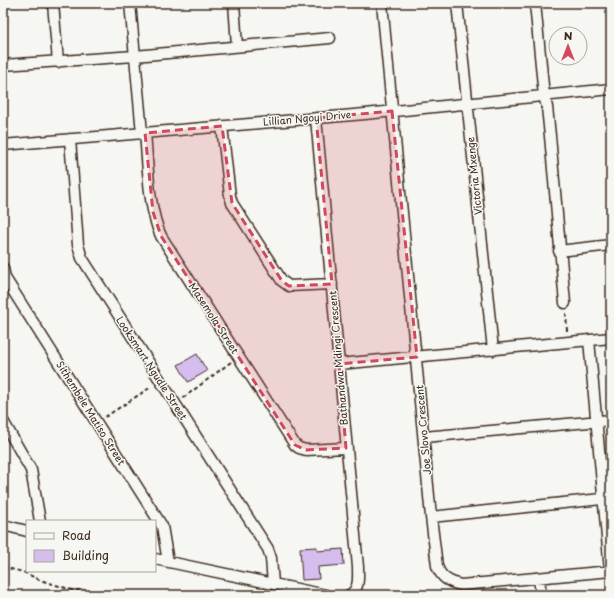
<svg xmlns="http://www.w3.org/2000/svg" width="614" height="598" viewBox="0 0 614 598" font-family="'Playpen Sans',sans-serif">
	<rect width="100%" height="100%" fill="#f6f6f2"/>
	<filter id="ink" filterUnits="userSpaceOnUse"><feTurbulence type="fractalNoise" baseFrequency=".025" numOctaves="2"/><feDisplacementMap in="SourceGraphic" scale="8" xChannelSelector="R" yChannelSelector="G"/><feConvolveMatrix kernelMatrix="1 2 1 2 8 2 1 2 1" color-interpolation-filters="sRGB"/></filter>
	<g filter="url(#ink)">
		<!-- building -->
		<path fill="#d5beee" stroke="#3b2a1e" d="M197,354l10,17 -19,11 -10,-17z
			M317,547v4l26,-2 1,16 -26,2 1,12 -17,1 -2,-32z"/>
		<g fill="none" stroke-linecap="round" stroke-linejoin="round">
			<defs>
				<path id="minor" d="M53,3l5,59
					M130,3l12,130
					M234,3l3,43
					M382,3l49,514 6,49c4,12 12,16 24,19l150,-14
					M457,3l36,347
					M535,3l9,93 3,11 3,29 15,167
					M3,65l132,-9 195,-18
					M316,118l42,449c0,10 2,23 -9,28
					M222,126l8,70 2,7 50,78 7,5 43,-2
					M145,133c3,31 3,75 16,103l134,209 4,3 7,2 40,-2
					M70,139l8,106 4,13 186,291 3,9 2,26
					M3,145l362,-31 246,-25
					M559,251l52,-6
					M3,268l2,10 157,248 6,36
					M589,340l21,231
					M339,364l272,-26
					M3,421l28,49 9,51
					M424,437l187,-17
					M431,517l180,-19
					M3,525l24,6
					M155,559l171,36
					M539,578l2,17"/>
			</defs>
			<!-- minor casing -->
			<use href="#minor" stroke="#3b2a1e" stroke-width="13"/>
			<!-- path -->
			<path stroke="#3b2a1e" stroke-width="2" stroke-dasharray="4 3" stroke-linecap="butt" d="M566,313l1,18
				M183,398l48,-36
				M105,417l46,-30
				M3,567l20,5 17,8 32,10 21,1 8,4"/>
			<!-- minor -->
			<use href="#minor" stroke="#f6f6f2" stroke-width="10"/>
		</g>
	</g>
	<!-- marked area -->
	<path fill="#d1495b" fill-opacity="0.2" stroke="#d1495b" stroke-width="3" stroke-dasharray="8 5" stroke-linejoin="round" d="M392,111l25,246 -78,7 7,84 -40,2 -11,-5 -134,-209 -8,-24 -8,-79 77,-7 10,77 50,78 7,5 43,-2 -16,-166z"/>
	<g text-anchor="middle" stroke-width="3" stroke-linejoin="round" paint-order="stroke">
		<!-- street labels -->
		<g font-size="10" fill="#3b2a1e" stroke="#f6f6f2">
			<text transform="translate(307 118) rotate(-5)" y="4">Lillian Ngoyi Drive</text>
			<text transform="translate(474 176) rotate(-96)" y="4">Victoria Mxenge</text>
			<text transform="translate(214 318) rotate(57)" y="4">Masemola Street</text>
			<text transform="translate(338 358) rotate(-95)" y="4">Bathandwa Mdingi Crescent</text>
			<text transform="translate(152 368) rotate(57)" y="4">Looksmart Ngudle Street</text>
			<text transform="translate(91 413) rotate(58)" y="4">Sithembele Matiso Street</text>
			<text transform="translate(423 430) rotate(-95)" y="4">Joe Slovo Crescent</text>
		</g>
	</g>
	<!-- margin -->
	<rect width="614" height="598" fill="none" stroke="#f6f6f2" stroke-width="16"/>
	<rect x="8" y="8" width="598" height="582" fill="none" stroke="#3b2a1e" stroke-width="1.5" filter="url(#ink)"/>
	<!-- legend -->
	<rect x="26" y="520" width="130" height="52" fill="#f6f6f2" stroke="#aba49d"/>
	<rect x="34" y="533" width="20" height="6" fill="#f6f6f2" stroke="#aba49d"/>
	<text x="62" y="540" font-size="12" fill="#3b2a1e">Road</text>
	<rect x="34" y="550" width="20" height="12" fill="#d5beee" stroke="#aba49d"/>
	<text x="62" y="560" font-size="12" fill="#3b2a1e">Building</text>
	<!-- north arrow -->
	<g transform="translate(568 46)"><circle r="19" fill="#f6f6f2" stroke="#aba49d"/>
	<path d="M0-3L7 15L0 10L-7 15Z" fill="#d1495b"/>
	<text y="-6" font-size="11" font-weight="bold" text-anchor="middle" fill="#3b2a1e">N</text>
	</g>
</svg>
